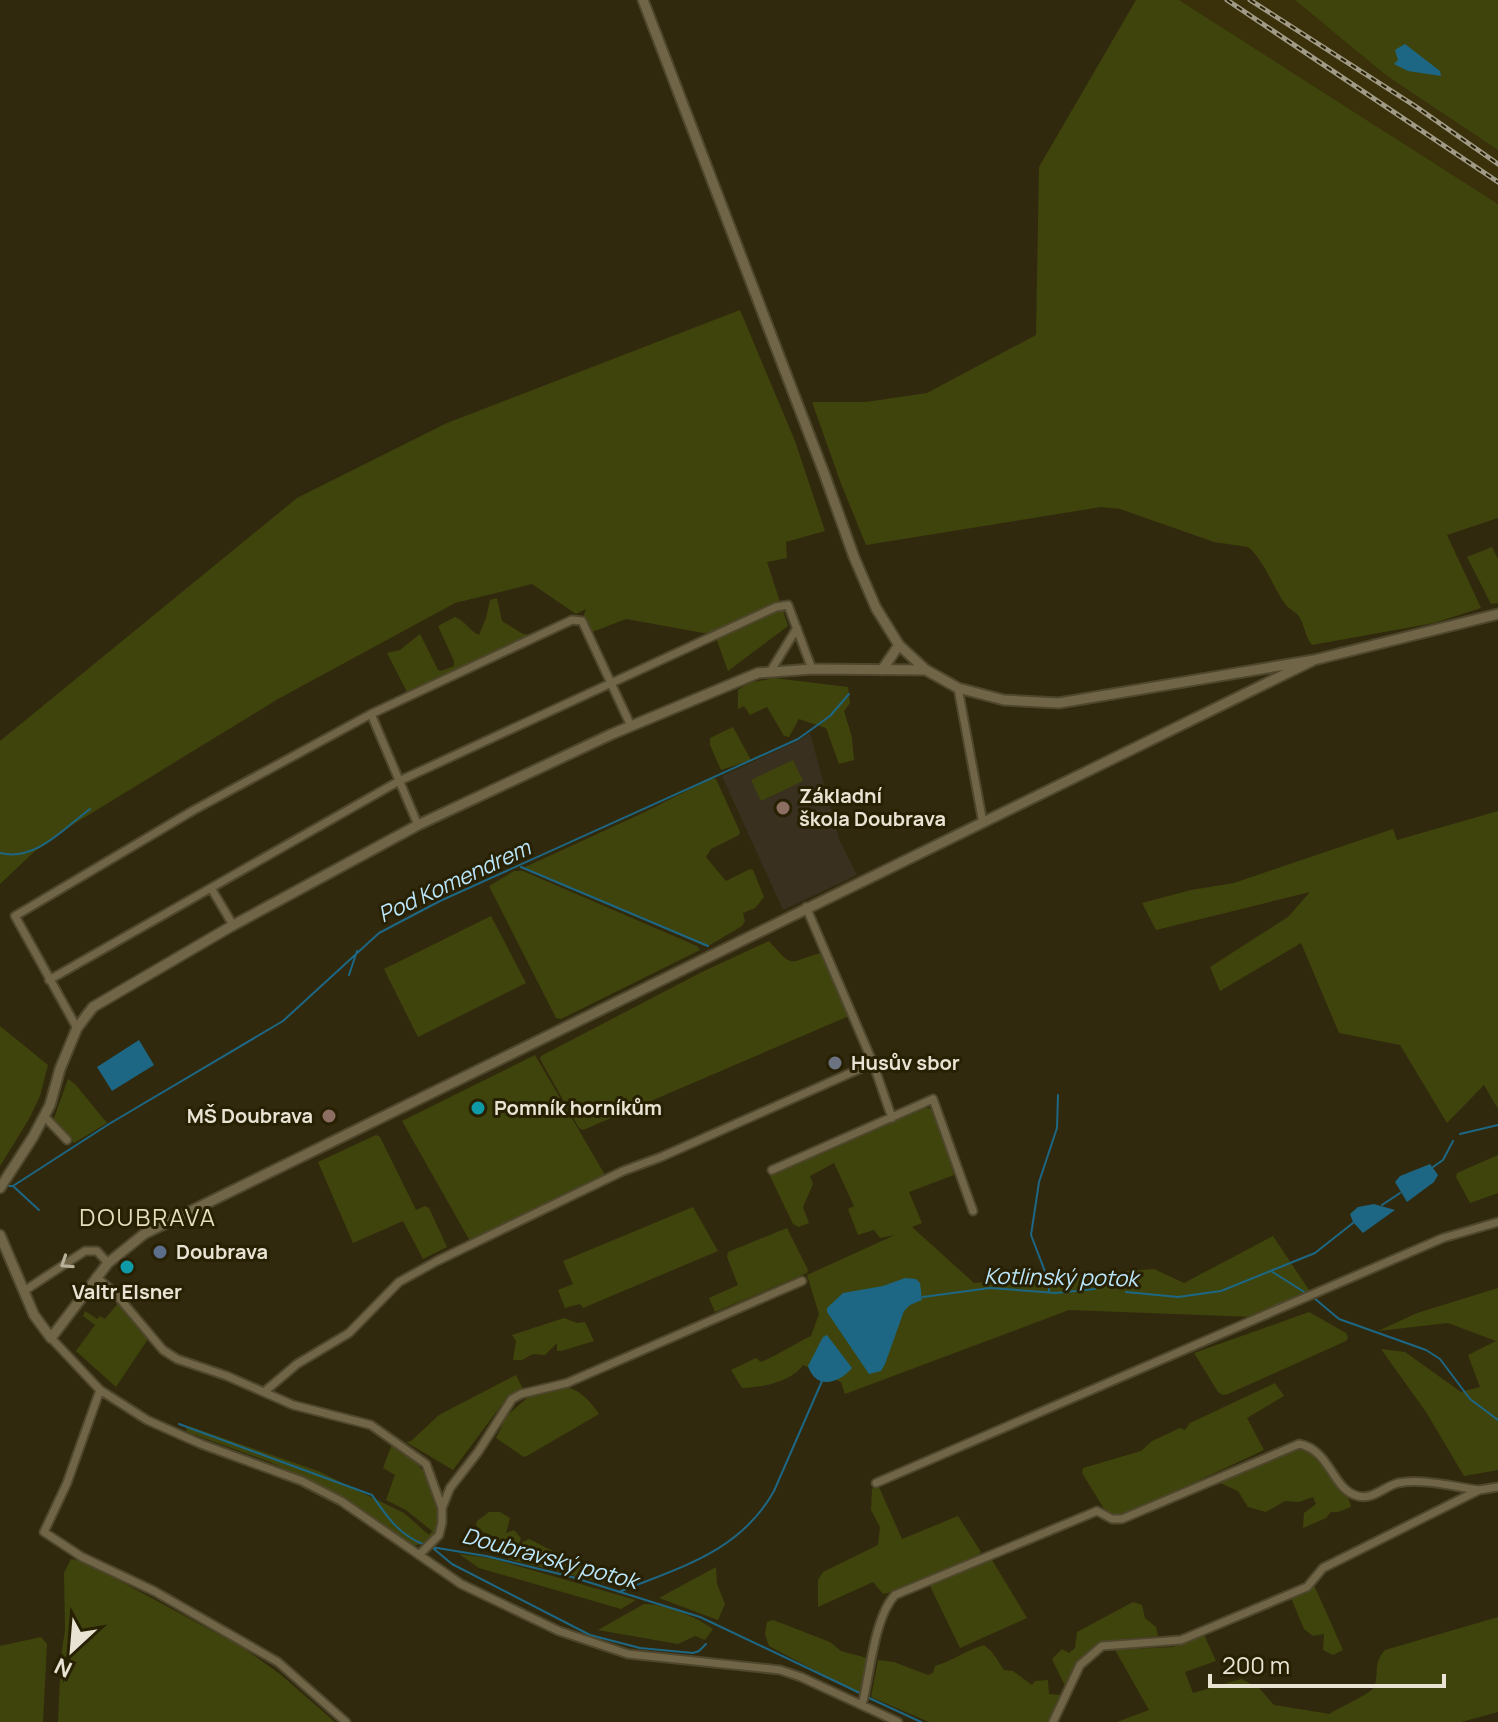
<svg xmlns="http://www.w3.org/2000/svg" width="1498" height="1722" viewBox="0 0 1498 1722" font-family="Manrope,sans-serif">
	<rect width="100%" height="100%" fill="#31290d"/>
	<!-- built -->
	<path fill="#3a300a" d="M1179,0h116l92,76 111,74v54z"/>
	<!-- education -->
	<path fill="#393020" d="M810,733l29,106 18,36 -74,35 -61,-134 76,-35z"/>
	<!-- green -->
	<path fill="#3f440c" d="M1136,0h43l319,204v314l-51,17 34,73 -47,15 -122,22c-7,-9 -7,-18 -12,-27 -4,-7 -9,-7 -14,-13 -14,-18 -20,-43 -38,-58l-34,-5 -94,-33 -19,-2 -235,38 -26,-64 -28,-79h54l61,-9 109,-58 3,-168z
		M1295,0h203v150l-111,-74z
		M740,310l55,131 30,90 -39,11 1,16 -20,4 21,64 -60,45 -13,-36 -89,-16 -34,13 -9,-14 3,-9 -10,5 -44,-30 -77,19 -177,96 -214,131 -30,22 -34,32v-143l297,-243 150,-75z
		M1492,547l6,12v44l-7,1 -24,-47z
		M497,598l5,23 21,13 7,1 -1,2 -122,55 -20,-39 13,-3 20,-16 18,36 3,1 13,-5v-5l-16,-35 17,-9c11,4 14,14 24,18l7,-17 4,-18z
		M774,678l74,9 2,16 -6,8 8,26 2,23 -15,4 -13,-36 -27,-9 -10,18 -5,-1 -17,-29 -17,8 -6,-9 -6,3v-19l11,-7z
		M733,727l18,33 -30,10 -11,-25v-7z
		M793,760l10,21 -42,20 -10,-21z
		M712,778l4,1 24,53 -1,3 -28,14 -5,8 20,24 24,-12 3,1 11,27 -9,11 -12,5 2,8 -3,5 -32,19 -5,1 -182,-78 122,-56z
		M1498,811v298l-14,-24 -37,38 -47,-78 -61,-12 -38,-90 -81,48 -10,-24 78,-50 22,-25 -154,38 -14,-27 49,-13 43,-7 159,-54 4,11z
		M514,871h9l174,75 3,4 -139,69 -5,-1 -67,-132z
		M491,916l35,67 -108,54 -34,-68z
		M769,941c27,31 20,19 53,12l27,63 -266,114 -4,-2 -39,-69 1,-3 161,-84z
		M0,1026l48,39 -8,31 -11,23 -29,47z
		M535,1055l70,120 -135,66 -68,-120z
		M68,1079l7,5 32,39 -33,20 -19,-20 -1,-5z
		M923,1107l9,2 3,4 19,62 -45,17 13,31 -10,4 62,56 180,-14 30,14 89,-47 40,60 -59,21 -185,-7 -224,84 -4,-12 -38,-17c-10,16 -42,23 -61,23l-11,-18 25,-12 5,4c17,-7 33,-18 50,-26l8,-22 -12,-39 88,-40 -15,3 -6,-8 -16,5 -10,-26 6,-3 -20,-43 -24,13 3,8 -10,23 6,16 -10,4 -6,-3 -24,-50z
		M376,1135l4,2 36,73 9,-4 4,2 18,39 -24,12 -20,-38 -50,22 -35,-81z
		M1498,1155v38l-28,10 -14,-26 1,-4z
		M693,1207l25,44 -135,57 -3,-4 -15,4 -7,-18 15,-6 -10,-23z
		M787,1228l21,42 -1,3 -92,39 -6,-14 29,-13 -11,-28 1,-5z
		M1498,1288v182l-34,6 -38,-64 -45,-63 24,3 56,40 19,-5 -12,-32 28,-14 -48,-18 -70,8 39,-18z
		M119,1302l29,37 -32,48 -40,-36 19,-26 -12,-9 2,-5 12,8 3,-3 5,3z
		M1309,1312l37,21 2,5 -2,3 -118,53 -5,1 -5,-3 -24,-39z
		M564,1318l13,5 8,-1 9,19 -33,10h-4v-8l-12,12 -12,-1 -11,6h-9l3,-19 -4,-6z
		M516,1375l7,14 -23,18 -47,63 -47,-28 5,-1 28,-26z
		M1275,1383l9,13 -37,22 17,32 -135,63 -10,3 -13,-4 -24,-39 1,-5 58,-17 11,-10 28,-13 5,2 5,-7z
		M565,1387c15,2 26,15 34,27l-72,42 -3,1 -28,-19 5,-10 1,-8 25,-22z
		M188,1426l130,45 86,42 25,22 3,-4 -26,-21 -20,-10 9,-25 -12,-7 9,-24c26,12 66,64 41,92 -6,6 -13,10 -22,9l-73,-50 -68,-33 -83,-30 -1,-4z
		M1299,1448c15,3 52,45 52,59l-13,5h-7l-5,6 -23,10 1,-15 12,-9 -3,-7 -14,5 -14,-1 -19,11 -18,-5 -10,-16 -20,-9z
		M878,1485l24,54 56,-23 23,36 -3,4 -90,37 -5,1 -10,-12 -55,25v-27l5,-8 55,-27 2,-18 -9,-17 1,-21z
		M489,1512h11l10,6 -4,15 8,-3 7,8 -2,6 10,-5 77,39 -2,5 -96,-24 1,-8 -5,-10 -23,-10 -5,-6 1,-4z
		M459,1554l31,4 146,42 -15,9 -142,-41z
		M71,1559l14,3 157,85 38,27 55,48h-277l3,-65 4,-27 -1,-57z
		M992,1560l35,58 -67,30 -31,-64z
		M716,1567l1,17 8,20 -7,16 -59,-22z
		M1314,1585l29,65 -10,5 -10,-5 1,-16 -11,2 -9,-7 -13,-31z
		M1133,1602l9,3 3,13 11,9 2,9c-49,5 -70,-2 -93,50l-13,-27 10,-10 7,4 6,-5 2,-16z
		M644,1604c23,0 50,12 69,25l-8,11 -10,-4 -17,8 -80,-14z
		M1498,1617v95l-37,10h-344l32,-12 -34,-60 58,-3 31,-12 12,26 -31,11 8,21 48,-14 18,9 15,17 56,9c9,-7 41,-20 44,-27 6,-15 -2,-22 11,-37z
		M773,1620l57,22 11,9 30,8 -8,34 -4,1 -90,-48 -4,-12 2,-12z
		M41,1637l6,7 -4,78h-43v-76z
		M984,1645l8,7 12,18 9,1 19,14 3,-4 13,-1 1,14 12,1 -13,27h-119l-58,-25 7,-37 16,2 34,13 5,-2 2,-7c18,-5 31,-16 49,-21z"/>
	<!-- water -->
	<path fill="#1d6784" d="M1405,44l35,27 1,5 -33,-5 -14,-7 4,-4 -3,-10z
		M139,1040l15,25 -42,26 -15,-24z
		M1430,1164l8,11 -4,7 -27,20 -12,-20 5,-6z
		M1374,1204l21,6 -32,23 -10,-11 -3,-8 8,-7z
		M905,1278l11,1 4,4 2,17 -12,5 -6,6 -19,53 -4,7 -12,3 -42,-62v-4l16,-15 40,-7z
		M827,1335l25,33c-14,16 -36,22 -44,-2l15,-29z"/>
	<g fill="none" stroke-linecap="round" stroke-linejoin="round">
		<!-- stream -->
		<path stroke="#1d6784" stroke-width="2" d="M0,853c35,9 63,-24 90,-44
			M521,867l187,79
			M349,975l8,-24
			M1460,1134l38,-9
			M1433,1167l10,-7 10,-19
			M6,1186h7l26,24
			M13,1186l96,-62 174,-103 96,-88 61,-32 358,-162 32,-23 19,-22
			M1382,1205l18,-12
			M1271,1271l38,24
			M1049,1291v-9l-18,-47 8,-53 18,-54 1,-33
			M1126,1292l52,5 43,-6 94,-38 38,-30
			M923,1297l67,-9 66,5 39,-4
			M1314,1298l25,21 87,31 14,9 30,40 28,21
			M179,1424l193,71c15,22 27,40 53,50
			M431,1547l55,9 86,21 128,40 162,77
			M434,1549l18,15 138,71 50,13 53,5 6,-2 7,-7
			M619,1592c61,-25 121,-40 155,-101l48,-110
			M867,1697l54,25"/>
		<defs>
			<path id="minor" d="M770,672l27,-44
				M958,688l25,135
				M371,714l47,111
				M211,888l22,37
				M806,907l67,156 19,55
				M49,980l350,-199 377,-174 12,-2 24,64
				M77,1028l-62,-112 179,-106 177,-96 201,-94 10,1 49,105
				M44,1116l23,24
				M772,1170l161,-71 40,112
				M96,1277l19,16 48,57 14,9 50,17 66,29 78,20 55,39 16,44v15l-3,12 -20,20
				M24,1291l61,-40h12l11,12
				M51,1338l49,52 47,30 54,24 101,37 39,20 120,83 98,47 69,23 152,16 21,7 97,45
				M100,1390l-33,93 -23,49 38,25 72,34 124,71 68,60
				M264,1392l33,-28 52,-31 50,-51 38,-21 186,-90 38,-14 212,-94
				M876,1483l567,-245 55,-16
				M442,1508l8,-20 28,-36 34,-53 9,-5 46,-11 235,-102
				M862,1705c8,-30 12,-88 33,-110l202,-84 15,8h10l177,-75c32,6 33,46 59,52 15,4 27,-10 40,-13 25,-5 56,4 81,7
				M1053,1722l27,-57 22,-19 79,-6 126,-53 16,-19 156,-78 19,-3"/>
			<path id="tertiary" d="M643,0l181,473 30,84 22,51 23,37 27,25 32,18 46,12 55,3 255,-43 184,-46
				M882,670l17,-25
				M0,1188l33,-51 17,-32 10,-36 17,-41 16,-21 137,-80 188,-102 194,-91 146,-61 54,-4 114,1
				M0,1235l34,80 17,23 57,-75 36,-29 1170,-574"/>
		</defs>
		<!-- minor casing -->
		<use href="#minor" stroke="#4e472d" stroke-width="11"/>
		<!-- tertiary casing -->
		<use href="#tertiary" stroke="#4e472d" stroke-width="13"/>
		<!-- minor -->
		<use href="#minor" stroke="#716547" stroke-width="7"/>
		<!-- tertiary -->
		<use href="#tertiary" stroke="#716547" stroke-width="9"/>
		<defs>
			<path id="rail" d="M1227,0l271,182
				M1250,0l165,106 83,58"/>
		</defs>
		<!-- rail casing -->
		<use href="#rail" stroke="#a09a86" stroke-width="5"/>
		<!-- rail -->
		<use href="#rail" stroke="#272003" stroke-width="2" stroke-dasharray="6" stroke-linecap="butt"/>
	</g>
	<!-- one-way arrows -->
	<defs><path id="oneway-chevron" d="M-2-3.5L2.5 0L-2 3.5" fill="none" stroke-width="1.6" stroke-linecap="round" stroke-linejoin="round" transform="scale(2)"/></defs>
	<use stroke="#b8b19b" href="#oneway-chevron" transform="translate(66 1263) rotate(147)"/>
	<!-- markers -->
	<g fill="#8d6e63" stroke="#272003" stroke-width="3">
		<circle cx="783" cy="808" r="8"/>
		<circle cx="329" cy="1116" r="8"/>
	</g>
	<circle fill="#6b7280" stroke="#272003" stroke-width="3" cx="835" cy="1063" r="8"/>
	<g fill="#0f9aa8" stroke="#272003" stroke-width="3">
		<circle cx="478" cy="1108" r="8"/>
		<circle cx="127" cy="1267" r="8"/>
	</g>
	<circle fill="#5c6f8a" stroke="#272003" stroke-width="3" cx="160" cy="1252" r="8"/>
	<g text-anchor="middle" stroke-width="6" stroke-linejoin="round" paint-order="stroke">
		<!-- poi labels -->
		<g font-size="20" font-weight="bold" fill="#e8e3d3" stroke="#272003" text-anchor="start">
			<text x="799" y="803">Základní<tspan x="799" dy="23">škola Doubrava</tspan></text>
			<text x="851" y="1070">Husův sbor</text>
			<text x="494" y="1115">Pomník horníkům</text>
			<text x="313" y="1123" text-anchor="end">MŠ Doubrava</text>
			<text x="176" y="1259">Doubrava</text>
			<text x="127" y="1299" text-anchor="middle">Valtr Elsner</text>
		</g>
		<!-- water labels -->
		<g font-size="22" font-style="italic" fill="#bbe7fc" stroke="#272003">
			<text transform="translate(454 881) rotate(-25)" y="8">Pod Komendrem</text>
			<text transform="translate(1061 1277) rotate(1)" y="8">Kotlinský potok</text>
			<text transform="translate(550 1558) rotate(15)" y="8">Doubravský potok</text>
		</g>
		<!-- quarter labels -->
		<g font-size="24" letter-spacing="2" fill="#e6ddbc" stroke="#272003">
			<text x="148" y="1226">DOUBRAVA</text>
		</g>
	</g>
	<!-- north arrow -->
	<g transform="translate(72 1650) rotate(206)" stroke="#272003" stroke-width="6" paint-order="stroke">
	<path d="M0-6L14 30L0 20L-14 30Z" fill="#e8e3d3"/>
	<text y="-12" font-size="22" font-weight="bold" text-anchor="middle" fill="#e8e3d3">N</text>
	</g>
	<!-- scale -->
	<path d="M1210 1674v12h234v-12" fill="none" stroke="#e8e3d3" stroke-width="4"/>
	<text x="1222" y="1674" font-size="24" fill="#e8e3d3" stroke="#272003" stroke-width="6" paint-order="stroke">200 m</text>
</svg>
